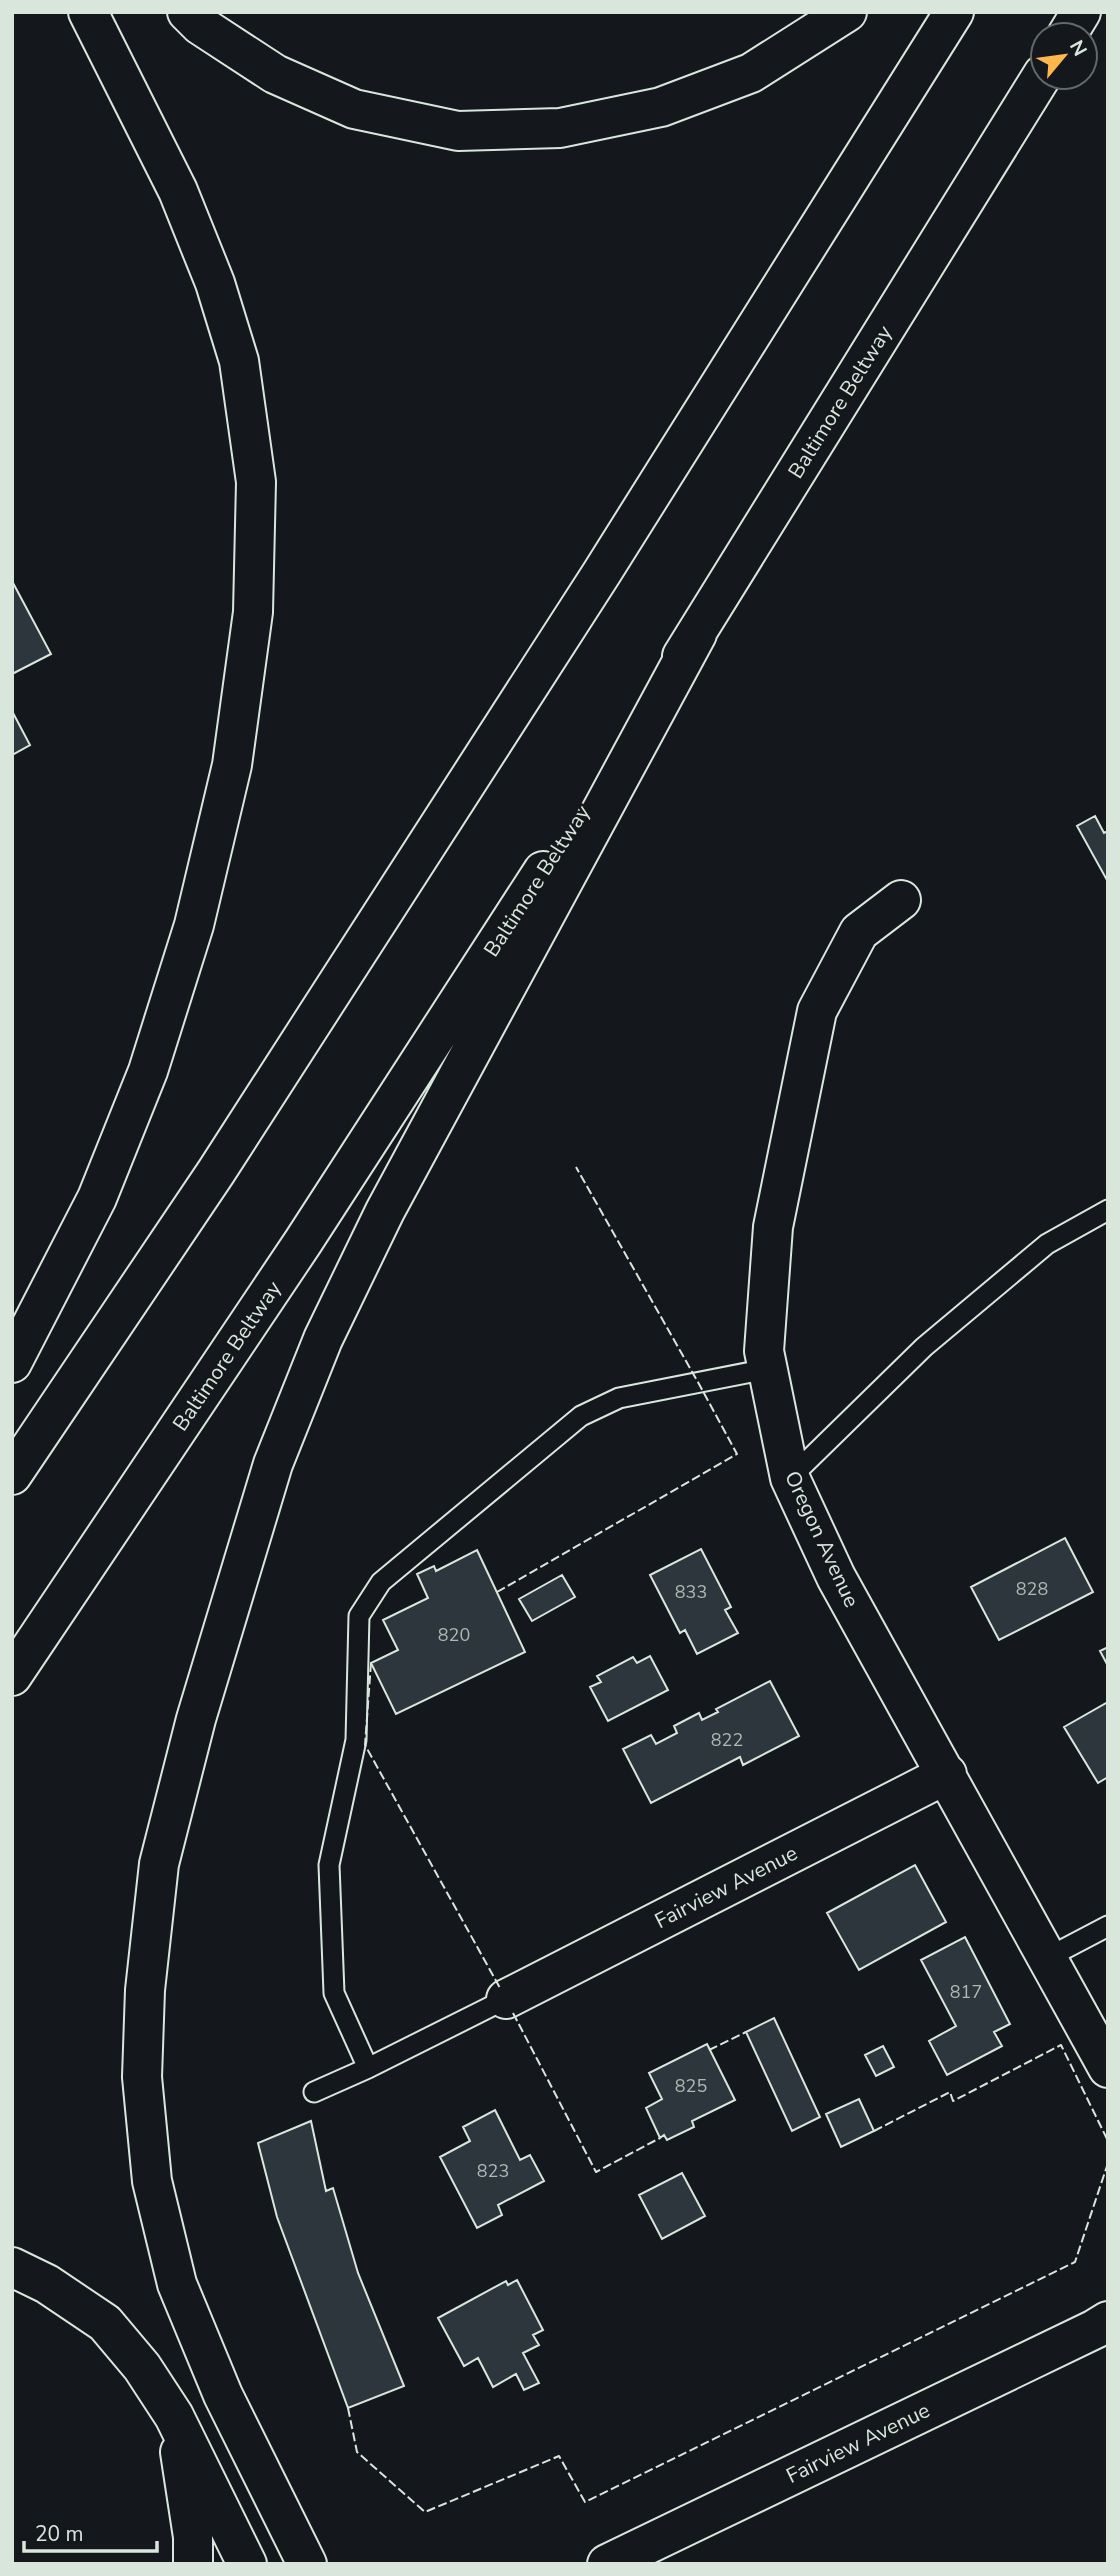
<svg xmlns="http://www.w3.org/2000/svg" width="1120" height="2576" viewBox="0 0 1120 2576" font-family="'Nunito Sans',sans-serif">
	<rect width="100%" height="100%" fill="#14181c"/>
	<!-- building -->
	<path fill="#2c363c" stroke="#d8e6dc" stroke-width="2" d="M12,581l39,73 -39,20z
		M12,711l18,34 -18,10z
		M1095,816l9,17 4,-2v51l-31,-56z
		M1065,1538l28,54 -94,48 -28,-53z
		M701,1549l30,58 -6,3 13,23 -41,21 -12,-24 -5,3 -30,-58z
		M477,1550l48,102 -129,62 -25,-51 27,-13 -15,-30 45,-22 -11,-24 17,-8 2,5z
		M562,1575l13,22 -43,24 -13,-22z
		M1108,1647v19l-8,-15z
		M650,1656l18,34 -60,31 -18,-34 11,-5 -4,-6 36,-19 4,6z
		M770,1681l29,55 -56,29 -3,-8 -89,46 -28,-54 28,-14 5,9 21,-11 -3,-7 25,-13 3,7 16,-8 -2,-3z
		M1108,1702v75l-10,6 -34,-56z
		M915,1865l31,57 -87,48 -32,-57z
		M965,1937l45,87 -16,8 8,14 -55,29 -18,-34 27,-15 -35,-66z
		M774,2018l46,99 -28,14 -46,-99z
		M707,2044l28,56 -43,21 2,6 -27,13 -3,-5 -4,3 -14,-30 16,-9 -13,-26z
		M883,2046l11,21 -18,9 -11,-21z
		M859,2099l15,32 -33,16 -15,-33z
		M495,2110l25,50 10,-5 14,26 -46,24 4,10 -25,13 -37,-71 30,-16 -7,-14z
		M311,2121l15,70 7,-3 25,85 46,113 -56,22 -71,-191 -19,-74z
		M682,2173l23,43 -43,23 -23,-44z
		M517,2280l26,50 -10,5 6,10 -16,8 16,30 -15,7 -8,-16 -23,13 -15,-29 -14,8 -26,-48 68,-37 2,4z"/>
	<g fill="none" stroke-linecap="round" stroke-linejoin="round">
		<defs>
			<path id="lane" d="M790,1478l134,-131 123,-103 61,-34
				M1047,1958l61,-32
				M368,2068l-34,-75 -5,-128 27,-125 3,-124 22,-34 200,-166 38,-18 148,-29
				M314,2092l54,-24 138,-69"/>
			<path id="street" d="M901,900l-42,32 -42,79 -44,216 -9,124 26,127 46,99 272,491
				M506,1999l441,-225
				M607,2564l488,-235 13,-8"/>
			<path id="highway" d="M187,12l13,13 75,49 79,35 104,22 102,-3 101,-21 90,-34 96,-61
				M1067,35l14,-23
				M682,656l361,-582
				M12,1363l85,-165 51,-127 46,-146 38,-160 21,-153 3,-130 -17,-121 -24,-78 -37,-92 -90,-179
				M12,1475l204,-303 385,-598 353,-562
				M12,1676l291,-434 240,-371
				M12,2267l35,17 58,39 37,44 32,49 73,148
				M180,2452l13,85v27
				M307,2564l-84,-169 -46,-111 -25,-103 -10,-104 3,-87 14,-126 37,-145 77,-255 50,-125 62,-128 312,-577"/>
		</defs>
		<!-- lane casing -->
		<use href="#lane" stroke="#d8e6dc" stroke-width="23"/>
		<!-- street casing -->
		<use href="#street" stroke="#d8e6dc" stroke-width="42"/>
		<!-- highway casing -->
		<use href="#highway" stroke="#d8e6dc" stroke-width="42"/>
		<!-- lane -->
		<use href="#lane" stroke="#14181c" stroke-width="19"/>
		<!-- street -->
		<use href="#street" stroke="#14181c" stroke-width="38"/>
		<!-- highway -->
		<use href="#highway" stroke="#14181c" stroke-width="38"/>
		<!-- fence -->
		<path stroke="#d8e6dc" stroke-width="2" stroke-dasharray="9 3.5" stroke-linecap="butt" d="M497,1592l240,-138 -38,-70 -123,-217
			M371,1663l-6,82 135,243
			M513,2013l83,159 64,-34
			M709,2050l37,-18
			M874,2131l76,-39 3,9 108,-56 47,96
			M348,2408l9,44 68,60 134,-56 26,46 490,-240 33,-99"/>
	</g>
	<g text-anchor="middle" stroke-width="5" stroke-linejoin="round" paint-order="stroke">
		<!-- number labels -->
		<g font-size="18" fill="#adbab4">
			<text x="1032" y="1595">828</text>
			<text x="691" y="1598">833</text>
			<text x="454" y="1641">820</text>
			<text x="727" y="1746">822</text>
			<text x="966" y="1998">817</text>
			<text x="691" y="2092">825</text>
			<text x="493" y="2177">823</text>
		</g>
		<!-- street labels -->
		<g font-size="21" fill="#d8e6dc" stroke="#14181c">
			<text transform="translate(840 402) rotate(-58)" y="7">Baltimore Beltway</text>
			<text transform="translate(537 881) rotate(-57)" y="7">Baltimore Beltway</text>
			<text transform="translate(227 1356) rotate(-56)" y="7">Baltimore Beltway</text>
			<text transform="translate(822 1539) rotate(65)" y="7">Oregon Avenue</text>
			<text transform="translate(726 1887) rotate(-27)" y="7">Fairview Avenue</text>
			<text transform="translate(858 2443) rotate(-26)" y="7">Fairview Avenue</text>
		</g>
	</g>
	<!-- border -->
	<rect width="1120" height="2576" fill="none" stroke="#d8e6dc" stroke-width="28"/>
	<!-- north arrow -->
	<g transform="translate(1064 56) rotate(61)"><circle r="33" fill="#14181c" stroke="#626a69" stroke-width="2"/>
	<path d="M0-5L12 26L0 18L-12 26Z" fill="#ffb74d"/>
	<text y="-10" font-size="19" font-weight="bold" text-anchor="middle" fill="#d8e6dc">N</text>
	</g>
	<!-- scale -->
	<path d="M24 2541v10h133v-10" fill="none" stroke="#d8e6dc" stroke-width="3.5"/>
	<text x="35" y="2541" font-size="21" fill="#d8e6dc" stroke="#14181c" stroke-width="5" paint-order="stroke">20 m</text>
</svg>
